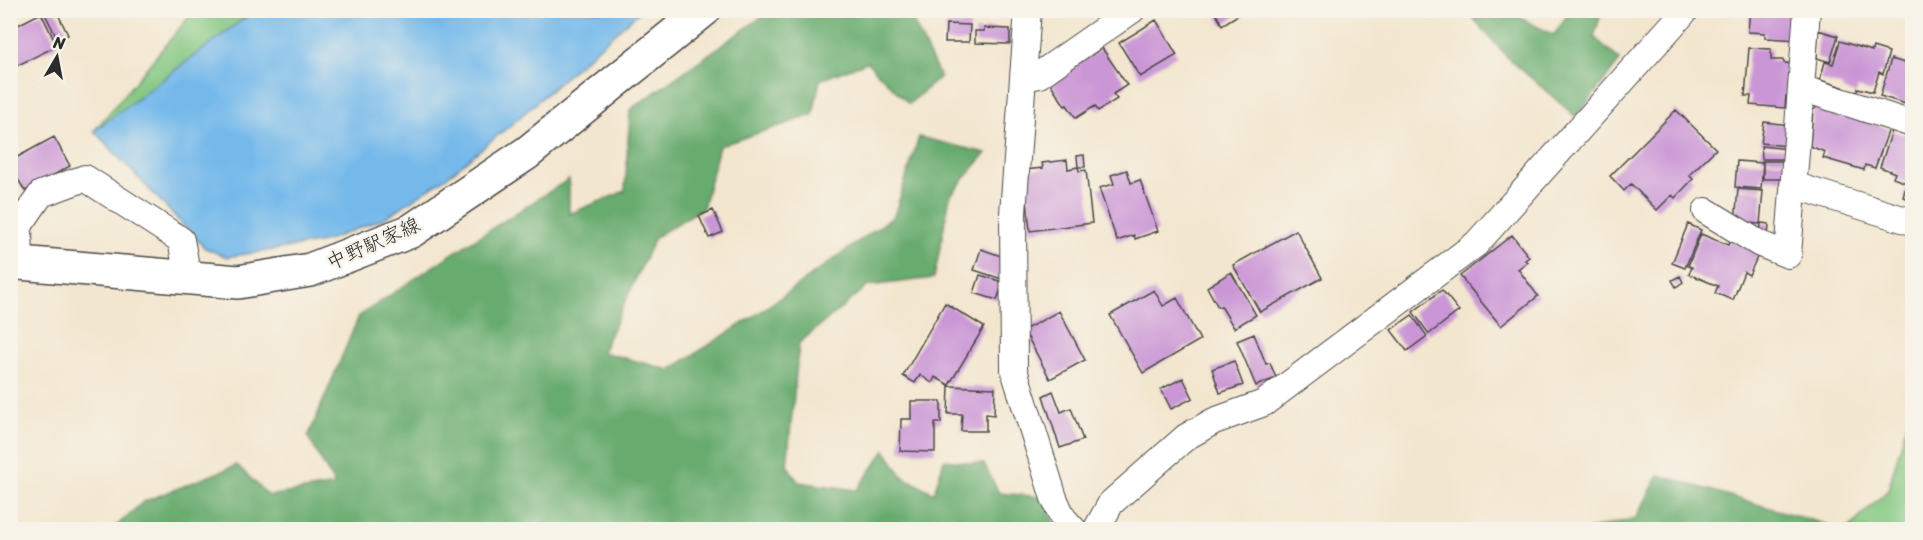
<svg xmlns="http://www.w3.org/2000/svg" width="1923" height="540" viewBox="0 0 1923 540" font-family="Sriracha,'Klee One',sans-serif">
	<rect width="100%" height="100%" fill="#f7f3e8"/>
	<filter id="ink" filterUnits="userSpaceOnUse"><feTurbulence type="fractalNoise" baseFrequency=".0167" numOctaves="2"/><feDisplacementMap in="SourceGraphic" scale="12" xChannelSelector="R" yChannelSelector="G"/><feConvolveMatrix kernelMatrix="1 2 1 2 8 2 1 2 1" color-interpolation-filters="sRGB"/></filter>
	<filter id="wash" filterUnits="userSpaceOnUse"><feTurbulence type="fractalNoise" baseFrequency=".008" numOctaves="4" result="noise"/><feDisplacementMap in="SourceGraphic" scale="24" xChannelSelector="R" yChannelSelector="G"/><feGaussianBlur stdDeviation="1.35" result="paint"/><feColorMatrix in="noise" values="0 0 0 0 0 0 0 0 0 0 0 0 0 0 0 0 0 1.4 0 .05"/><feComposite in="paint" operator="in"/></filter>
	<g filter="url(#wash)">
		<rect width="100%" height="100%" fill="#f3e6cf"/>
		<!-- green -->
		<path fill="#81c680" stroke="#567856" stroke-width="1.5" d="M194,11h60l-160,120z
			M1912,406v123h-64l40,-39z"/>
		<!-- forest -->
		<path fill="#68ab6e" stroke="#4a6b4c" stroke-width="1.5" d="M770,11h138l32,66 -31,27 -42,-42 -47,18 -7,35 -94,31 -16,62 -48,29 -53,115 68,18 86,-55 138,-99 25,-79 67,16 -36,43 -16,82 -66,8 -69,57 -12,122 11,17 59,8 28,-40 18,27 31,16 10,-33 40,4 15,29 43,4 17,32 -947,1 31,-28 94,-37 32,31 66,-11 -27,-48 51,-121 88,-59 122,-78v35l56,-23 5,-81z
			M1467,11h40l47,24 16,-24h32l-8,26 26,23 -44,57 -69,-60z
			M1659,475l182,54h-251l46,-11z"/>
		<!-- water -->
		<path fill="#74b9eb" stroke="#50728b" stroke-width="1.5" d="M254,11h386l-128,113 -64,52 -63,42 -62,24 -96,15 -22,-9 -111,-117z"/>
		<g id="blocks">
			<!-- building -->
			<path fill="#ca96d6" d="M43,10h13l12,25 -10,5z
				M1214,10h32l-24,15z
				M1750,10h50l-2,30 -33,-2v-5l-17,-1z
				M41,13l16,33 -47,23v-40z
				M1156,20l21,35 -37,22 -21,-34z
				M946,24l24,1 -1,17h-24z
				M984,28l26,1v15l-35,-1v-12h9z
				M1818,30l20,6 -8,26 -13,-4z
				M1840,41l32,10 1,-4 16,5 -6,22 -4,-2 -6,20 -15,-4 -2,6 -14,-4 1,-3 -23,-7 5,-18 8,2z
				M1102,48l25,37 -14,9 4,5 -19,12 -3,-5 -19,12 -9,-13 -2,1 -15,-23z
				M1749,48l22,1v11h12l1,3 11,1 -5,32h-4l-1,12 -35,-3 1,-9h-6z
				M1891,59l21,6v41l-32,-10z
				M1820,105l69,24 -14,39 -10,-3 -1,5 -41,-12 2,-6 -15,-6 3,-36z
				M1676,110l40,39 -27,26 4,4 -18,19 -3,-3 -15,15 -26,-26 -7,7 -14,-15z
				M1764,122l26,3 -3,21 -26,-3z
				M1892,131l20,6v63l-9,-3 4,-14 -14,-5 2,-5 -15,-6z
				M54,137l16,29 -45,25 -15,-25v-5z
				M1761,146l28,3 -1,10h-26z
				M1084,155l1,12h-7l-1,-11z
				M1067,160l1,9 10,-2 1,4 7,-1 6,53 -62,8 -6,-61 19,-2 -1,-5z
				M1737,161l26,2 -2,26 -26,-2z
				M1763,161h24v18h-24z
				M1127,170l4,13 9,-3 18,51 -23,8 -1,-4 -17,6 -18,-53 15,-4 -3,-9z
				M1738,189l25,2 -3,33 -25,-2z
				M713,210l10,22 -14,6 -10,-22z
				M1761,223l8,1 -1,13h-8z
				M1688,224l13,6 -16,38 -13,-5z
				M1296,230l26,48 -62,34 -27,-47z
				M1701,234l27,11 2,-4 29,12 -10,22 -5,-3 -11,28 -18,-7 3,-7 -29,-12 3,-7 -4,-1z
				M1512,235l17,22 -4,3 2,2 -9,7 20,27 -37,30 -41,-50z
				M981,249l23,8 1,23 -31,-10z
				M1231,272l25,43 -22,13 -13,-22 -3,1 -11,-20z
				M980,275l23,7 -6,18 -23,-7z
				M1680,276l3,6 -7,5 -4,-7z
				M1154,290l9,16 14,-8 23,42 -57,33 -33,-58z
				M1442,290l17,21 -30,23 -16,-22z
				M945,303l39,24 -35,58 -14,-8 -3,6 -12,-8 -5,8 -12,-7z
				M1059,311l26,49 -35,19 -26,-49z
				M1412,315l15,21 -20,15 -16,-21z
				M1254,334l12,30 4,-1 6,15 -20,8 -19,-45z
				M1234,361l9,24 -23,8 -8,-24z
				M1183,378l10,20 -22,11 -10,-20z
				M949,386l46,2 -1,27 -8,-1v17h-25l1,-17h-14z
				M1053,391l8,21 10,-4 12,32 -23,8 -17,-52z
				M911,401h30v22h-6v29l-35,-1 1,-32h10z"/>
		</g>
	</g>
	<g filter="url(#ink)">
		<use href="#blocks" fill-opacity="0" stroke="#494744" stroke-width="1.5"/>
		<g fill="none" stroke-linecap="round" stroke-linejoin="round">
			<defs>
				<path id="street" d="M1028,10l-15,203 1,157 40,128 9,20 11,12
					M1024,78l15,-3 93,-65
					M1801,88l111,36
					M1793,185l119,37
					M1706,211l54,33 28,11 19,-245
					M20,263l-1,-37 22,-32 44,-16 96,62 7,37
					M1096,530l15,-27 75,-66 28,-16 50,-18 212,-159 210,-234"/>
				<path id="secondary" d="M10,264l10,-1 218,19 72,-12 101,-39 116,-78 177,-143"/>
			</defs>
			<!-- street casing -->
			<use href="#street" stroke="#494744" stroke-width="28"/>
			<!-- secondary casing -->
			<use href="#secondary" stroke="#494744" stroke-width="36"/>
			<!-- street -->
			<use href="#street" stroke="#fff" stroke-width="26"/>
			<!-- secondary -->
			<use href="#secondary" stroke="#fff" stroke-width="33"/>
		</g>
	</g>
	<g text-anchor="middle" stroke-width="5" stroke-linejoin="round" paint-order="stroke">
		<!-- street labels -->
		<g font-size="20" fill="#2b2b2b" stroke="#f7f3e8">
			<text transform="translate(373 243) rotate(-24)" y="7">中野駅家線</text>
		</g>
	</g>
	<!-- margin -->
	<rect width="1923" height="540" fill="none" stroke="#f7f3e8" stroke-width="36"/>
	<!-- north arrow -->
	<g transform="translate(57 57) rotate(10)" stroke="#f7f3e8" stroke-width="4.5" paint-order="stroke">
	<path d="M0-4.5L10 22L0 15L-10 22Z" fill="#2b2b2b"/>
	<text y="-9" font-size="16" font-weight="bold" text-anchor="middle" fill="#2b2b2b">N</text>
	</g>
</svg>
